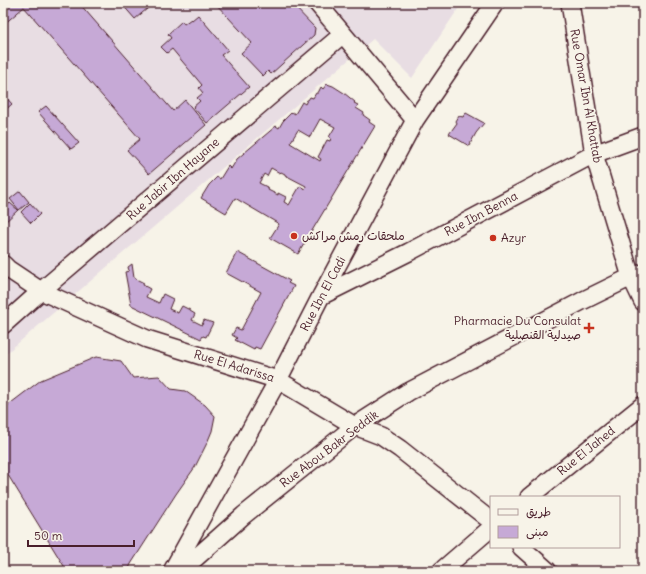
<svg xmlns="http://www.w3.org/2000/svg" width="646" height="574" viewBox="0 0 646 574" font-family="Delius,'Playpen Sans Arabic',sans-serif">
	<rect width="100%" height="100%" fill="#f7f3e8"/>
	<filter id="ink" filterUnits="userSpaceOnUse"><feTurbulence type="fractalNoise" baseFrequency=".025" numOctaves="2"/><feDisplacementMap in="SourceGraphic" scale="8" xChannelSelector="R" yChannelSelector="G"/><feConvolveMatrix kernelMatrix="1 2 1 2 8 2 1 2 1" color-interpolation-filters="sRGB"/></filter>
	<g filter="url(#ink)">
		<!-- built -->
		<path fill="#e8dde3" d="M3,3h459l-50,75 -39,-39 -370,317z"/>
		<!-- building -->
		<path fill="#c6a9d6" stroke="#4a1f2b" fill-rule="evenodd" d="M3,3h76l94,108 12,-11 21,25 -57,49 -22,-24 13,-11 -116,-132 -21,18z
			M121,3h33l-19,16z
			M215,3h76l24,25 -1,7 -43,39 -3,-3 -5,5 -22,-23 11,-10z
			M198,15l30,35 -7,5 28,32 -42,36 -14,-16 7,-6 -3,-3 6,-5 -4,-5 3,-3 -30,-36 -5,4 -6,-6 10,-9 -3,-4 14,-13 2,3 7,-5 1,1z
			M327,84l6,2 11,7 11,9 -1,1 4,2 -2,3 8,5 -1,2 7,5 -1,2 6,4 -77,128 -28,-16 9,-14 -44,-26 -9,15 -25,-15 8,-13 8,-8 3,2 8,-13 3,3 6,-10 39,-33 3,2 4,-7 9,-9 3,2 7,-12 3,2 2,-4h1l2,-3 3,1 3,-5h2l3,-6 2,2zM320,119l15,8 -6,10 2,1 -1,3 -3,-1 -9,17 3,2 -1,2 -30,-18 8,-13 12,7zM271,168l9,5 1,-1 4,2v1l21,11 -1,3 -5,-3 -11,19 -5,-3 2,-5 -8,-4v2l-10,-5 1,-2 -10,-5 5,-9 3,2z
			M3,94l9,10 -9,8z
			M46,106l33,37 -8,6 -33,-37z
			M466,113l18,10 -8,10 -7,13 -20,-12 8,-11 -1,-2 3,-5 4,1z
			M20,191l9,11 -10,8 -9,-11z
			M3,202l4,4 3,-3 8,7 -14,13 -1,-1z
			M30,203l10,11 -9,9 -10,-11z
			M237,252l53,29 -2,2 6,3 -34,63 -5,-2 -1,3 -19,-10 2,-2 -5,-3 4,-7 5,2 20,-38 -35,-19z
			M132,264l2,14 10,5 -1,2 7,4 -4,8 13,6 4,-9 10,5 -4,10 9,4 4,-7 8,4v1l5,3 -3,6 10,5 2,-5 9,3 -7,14 -3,-1 -2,3 -70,-34 -6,-33 4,-1 -1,-4z
			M96,357l25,4 12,17 26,-2 12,13 14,2 20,14 10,11 -3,15 -5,12 -12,24 -19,27 -45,70 -3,7h-61l-64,-104v-58l38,-29z"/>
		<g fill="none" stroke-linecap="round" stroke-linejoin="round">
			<defs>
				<path id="minor" d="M317,3l98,117
					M570,3l24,151 37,123 12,25
					M3,264l5,5 33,22 106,48 131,41 77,46 26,10 19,13 91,72
					M321,296l88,-44 185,-98 49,-18
					M3,325l38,-34 302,-257
					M529,497l114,-92
					M521,547l27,24
					M172,571l106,-191 43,-84 94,-176 80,-117
					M181,571l63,-56 111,-89 53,-34 174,-91 49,-24 12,-4
					M441,571l50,-43"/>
			</defs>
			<!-- minor casing -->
			<use href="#minor" stroke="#4a1f2b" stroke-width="20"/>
			<!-- minor -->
			<use href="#minor" stroke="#f7f3e8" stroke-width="17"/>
		</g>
	</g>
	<!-- markers -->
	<g fill="#c8321e" stroke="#f7f3e8" stroke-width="1.5">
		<circle cx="294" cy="236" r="4"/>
		<circle cx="493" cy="238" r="4"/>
		<path d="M587 322h4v4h4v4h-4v4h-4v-4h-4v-4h4z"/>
	</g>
	<g text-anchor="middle" stroke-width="3.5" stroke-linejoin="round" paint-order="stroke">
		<!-- street labels -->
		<g font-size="12" fill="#4a1f2b" stroke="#f7f3e8">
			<text transform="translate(586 96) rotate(80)" y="4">Rue Omar Ibn Al Khattab</text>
			<text transform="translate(173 179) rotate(-41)" y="4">Rue Jabir Ibn Hayane</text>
			<text transform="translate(481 214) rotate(-28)" y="4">Rue Ibn Benna</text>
			<text transform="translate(323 294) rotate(-62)" y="4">Rue Ibn El Cadi</text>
			<text transform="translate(234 366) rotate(17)" y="4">Rue El Adarissa</text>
			<text transform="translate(329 449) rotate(-37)" y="4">Rue Abou Bakr Seddik</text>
			<text transform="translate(586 451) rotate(-39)" y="4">Rue El Jahed</text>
		</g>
		<!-- poi labels -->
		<g font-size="12" fill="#4a1f2b" stroke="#f7f3e8" text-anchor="start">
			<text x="302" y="240">ملحقات رمش مراكش</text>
			<text x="501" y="242">Azyr</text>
			<text x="581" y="325" text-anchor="end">Pharmacie Du Consulat<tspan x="581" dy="14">صيدلية القنصلية</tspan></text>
		</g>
	</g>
	<!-- margin -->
	<rect width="646" height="574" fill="none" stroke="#f7f3e8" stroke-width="16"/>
	<rect x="8" y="8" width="630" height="558" fill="none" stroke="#4a1f2b" stroke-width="1.5" filter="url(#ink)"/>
	<!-- legend -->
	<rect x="490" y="496" width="130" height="52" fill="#f7f3e8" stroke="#b29e9c"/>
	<rect x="498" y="509" width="20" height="6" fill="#f7f3e8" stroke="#b29e9c"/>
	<text x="526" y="516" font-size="12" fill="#4a1f2b">طريق</text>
	<rect x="498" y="526" width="20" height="12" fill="#c6a9d6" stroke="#b29e9c"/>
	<text x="526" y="536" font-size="12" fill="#4a1f2b">مبنى</text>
	<!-- scale -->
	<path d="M28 540v6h106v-6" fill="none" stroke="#4a1f2b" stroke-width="2"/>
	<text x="34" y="540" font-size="12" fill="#4a1f2b" stroke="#f7f3e8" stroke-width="3" paint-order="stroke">50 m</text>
</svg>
